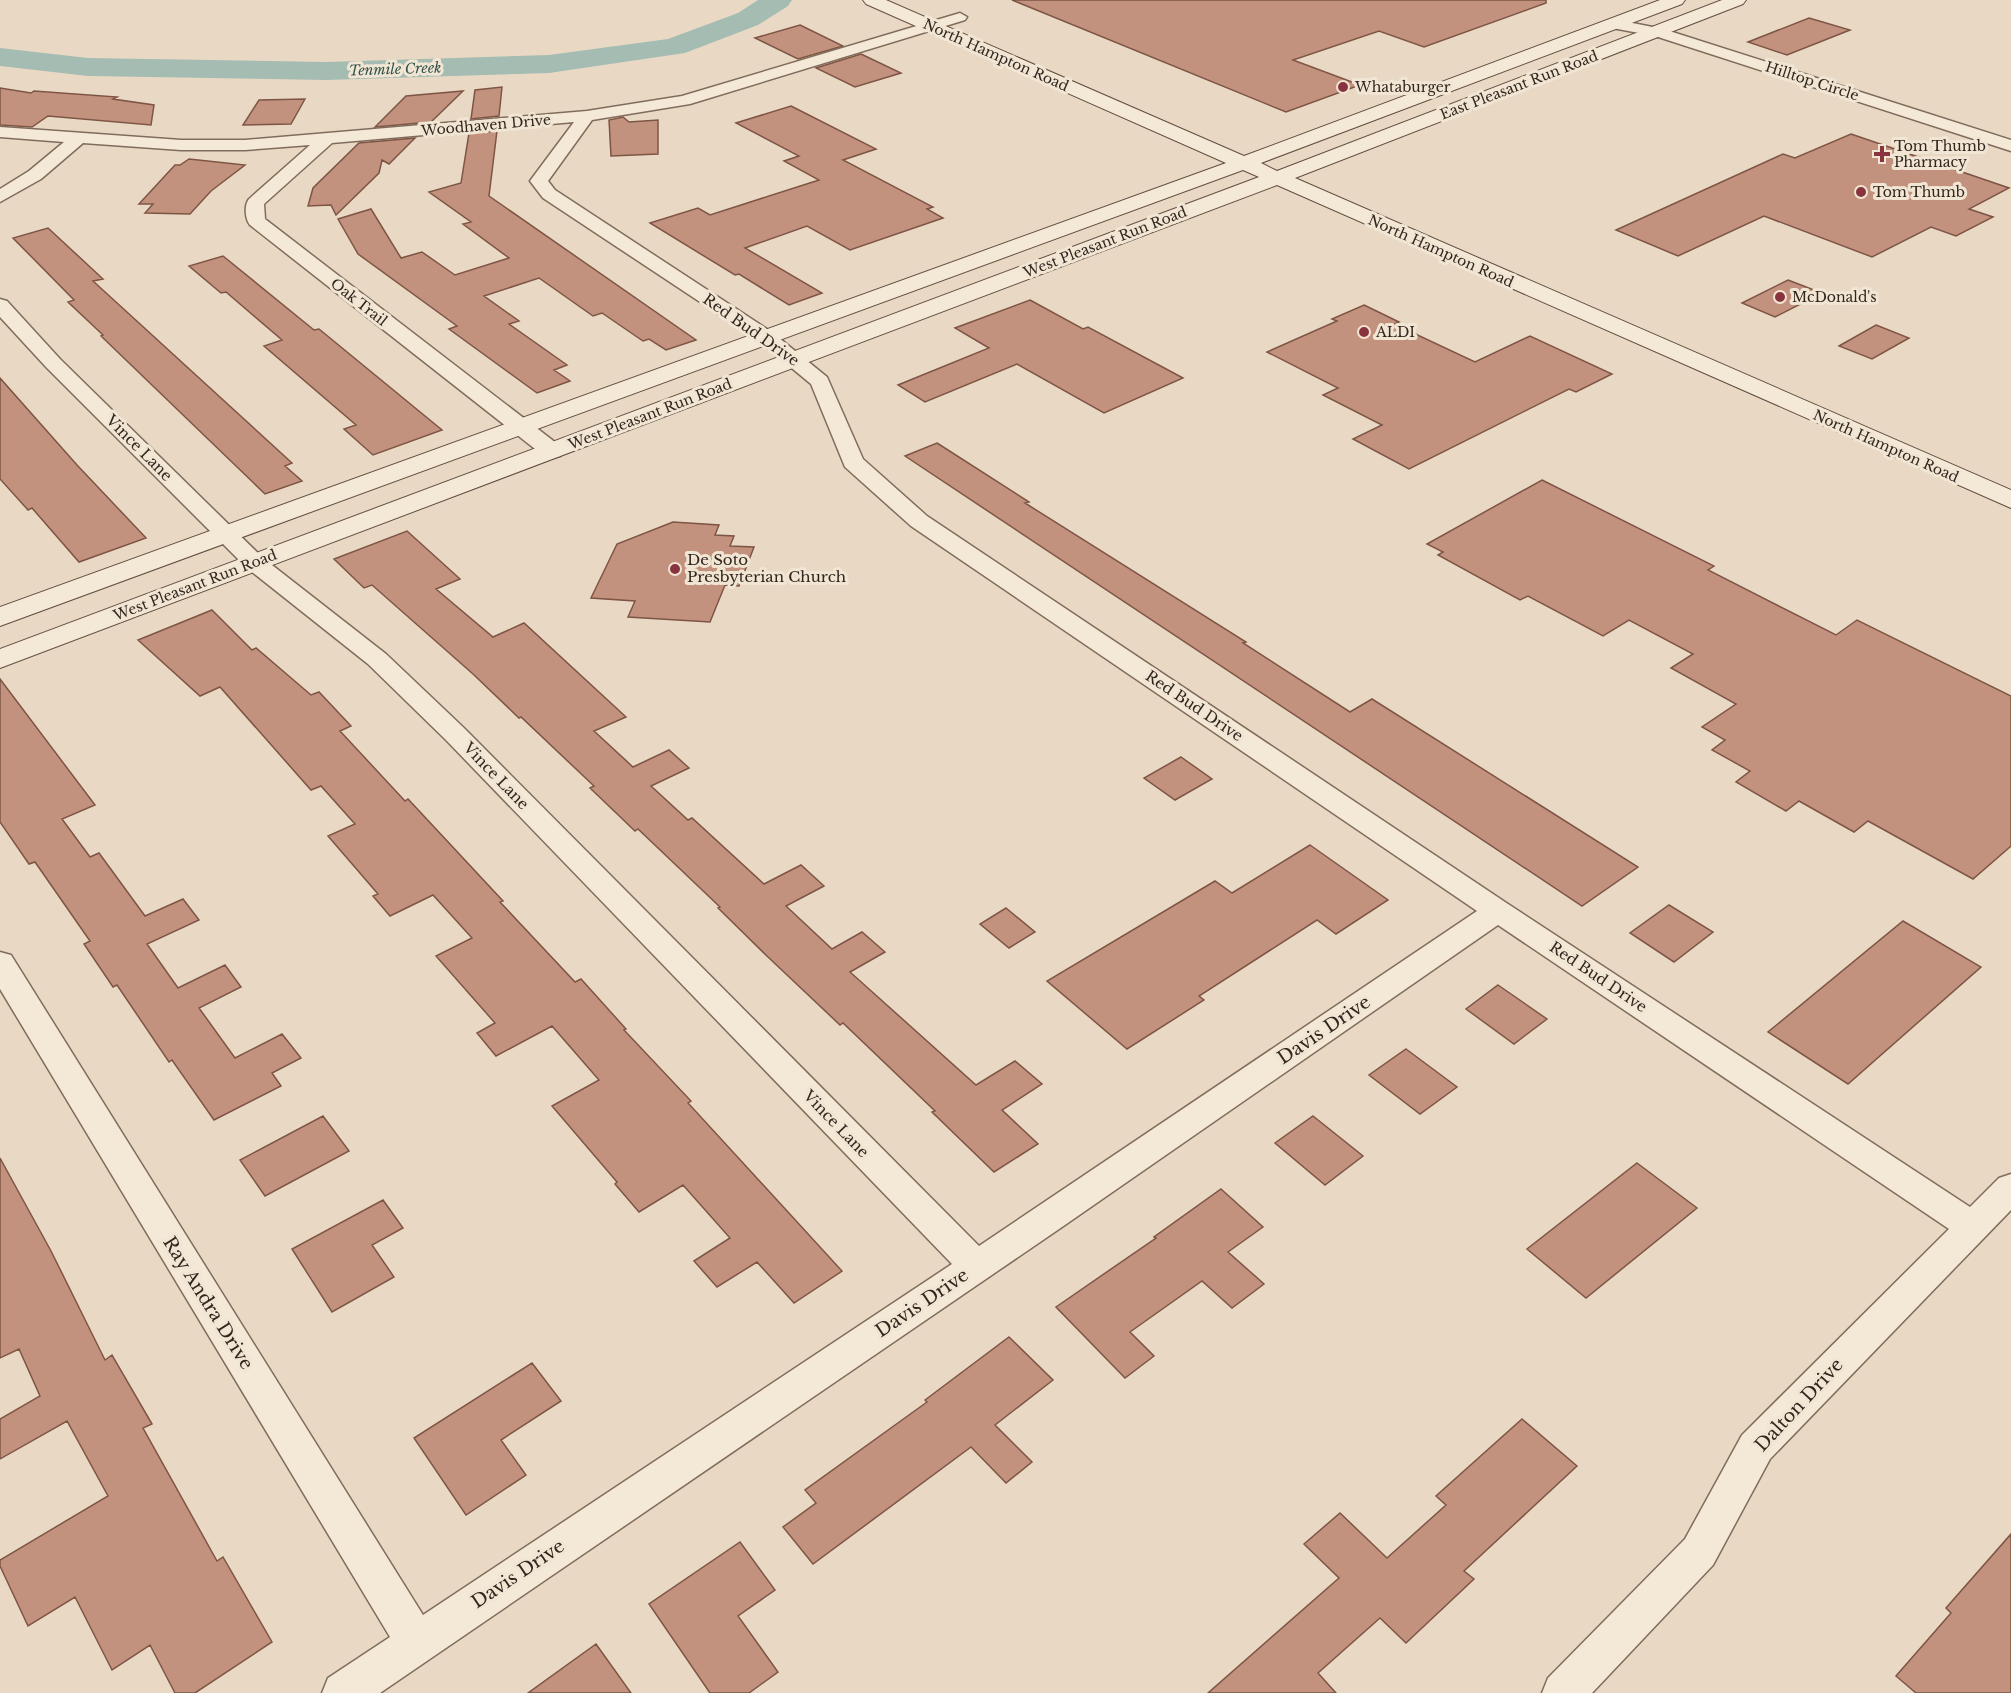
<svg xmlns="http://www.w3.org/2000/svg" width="2011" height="1693" viewBox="0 0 2011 1693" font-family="'Libre Baskerville',serif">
	<rect width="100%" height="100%" fill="#e9d9c4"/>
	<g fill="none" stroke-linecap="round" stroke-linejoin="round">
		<!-- river -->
		<path fill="#a5bcb3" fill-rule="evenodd" d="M758,0h34l-4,6 -30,19 -73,28 -136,20 -223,7 -238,-4 -88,-10v-18l88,10 238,4 223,-7 119,-16 70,-26z"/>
	</g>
	<!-- building -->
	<path fill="#c3927e" stroke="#7e5545" stroke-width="1.5" d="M1012,0h534v3l-122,44 -45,-16 -86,29 67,25 -74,27z
		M1809,18l41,12 -63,25 -39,-13z
		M800,25l43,21 -45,13 -43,-21z
		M861,54l40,19 -46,14 -39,-19z
		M502,87l-3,29 -28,3 4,-29z
		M0,88l31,5 3,-2 83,6 -4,2 41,6 -3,20 -103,-9 -16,11 -32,-2z
		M463,91l-32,31 -56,5 31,-31z
		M305,99l-14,25 -48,1 16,-25z
		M791,106l85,43 -33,11 90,47 -6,2 16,9 -93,32 -43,-24 -62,22 77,45 -33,12 -50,-31 -4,1 -85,-52 48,-15 12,7 109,-35 -35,-19 15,-5 -63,-33z
		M623,117l6,5 29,-2v34l-47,2 -2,-36z
		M497,131l-8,65 207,144 -30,10 -17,-11 -6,2 -41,-28 -9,3 -54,-38 -55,18 35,25 -10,3 58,41 -13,5 16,11 -33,12 -88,-64 8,-3 -99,-72 -20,-35 33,-10 30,49 21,-6 33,23 54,-17 -46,-34 8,-2 -42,-30 32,-9 8,-50z
		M1851,134l158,54 -40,21 24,8 -37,19 -25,-9 -59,30 -108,-41 -86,40 -62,-26 167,-76 12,4z
		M415,138l-26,26 -7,-4 -3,13 -43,42 -5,-10 -23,1 5,-18 46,-45z
		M189,159l56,6 -34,26 -21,23 -45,-1 8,-9h-14l36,-39h5z
		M48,228l55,51 -10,2 199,182 -7,3 17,15 -37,13 -164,-158 2,-1 -35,-33 6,-2 -61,-62z
		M223,256l91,74 5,-1 123,101 -69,25 -29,-26 12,-4 -92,-79 18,-6 -56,-48 -5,1 -32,-27z
		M1788,280l34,13 -47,24 -33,-14z
		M1030,300l53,29 5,-2 95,51 -79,35 -87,-49 -92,38 -27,-17 91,-37 -34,-20z
		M1364,305l35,17 -5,2 81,38 55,-26 82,38 -36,18 -7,-3 -160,80 -56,-30 29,-14 -59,-30 15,-7 -71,-36 70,-31 -5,-2z
		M1876,325l33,13 -37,21 -33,-13z
		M0,378l77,87 69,73 -67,24 -47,-54 -4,2 -28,-31z
		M937,443l92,59 -4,1 221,139 -3,1 107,69 22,-13 266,168 -56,39 -677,-450z
		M1542,480l172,86 -6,4 128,65 21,-15 154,76v150l-38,33 -105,-58 -14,11 -55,-31 -13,10 -50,-29 14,-11 -38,-21 13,-10 -23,-13 34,-23 -65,-36 22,-14 -64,-34 -26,16 -75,-40 -8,4 -82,-45 5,-3 -16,-8z
		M673,522l46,3 -4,10 19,1 -4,10 24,1 -15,39 -14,-1 -15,37 -82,-5 7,-16 -44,-3 26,-54z
		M407,531l53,48 -24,10 57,48 31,-14 102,94 -32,14 39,36 36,-17 20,18 -38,18 37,34 4,-2 72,66 37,-19 23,21 -38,20 46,43 30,-17 23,20 -35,20 126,113 39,-24 27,23 -40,26 36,34 -44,28 -62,-60 3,-1 -92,-88 -3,2 -72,-68 -50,-49 2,-1 -82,-78 -3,2 -45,-43 4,-2 -73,-69 -2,1 -46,-44 -101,-89 -8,3 -30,-29z
		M212,610l40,40 4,-2 55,47 8,-3 32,34 -11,5 65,70 3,-2 95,102 -3,1 75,80 6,-3 45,50 -2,1 67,71 -3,2 154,168 -48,32 -37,-41 -40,25 -23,-26 36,-23 -47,-53 -44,27 -24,-28 2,-2 -65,-76 47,-26 -47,-54 -56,30 -19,-23 18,-10 -59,-67 36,-18 -39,-43 -43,21 -17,-20 5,-2 -50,-58 27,-12 -34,-38 -10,4 -91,-103 -20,9 -62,-56z
		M0,679l95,126 -33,14 28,38 9,-4 46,63 38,-17 16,21 -52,24 31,44 47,-23 16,22 -42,21 36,50 47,-24 19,24 -29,15 9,13 -67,34 -42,-60 -3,2 -52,-77 -4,2 -29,-43 6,-3 -55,-79 -6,2 -29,-42z
		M1181,757l31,22 -37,21 -31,-22z
		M1310,845l78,55 -52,34 -19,-14 -118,76 5,4 -77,49 -80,-68 168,-100 17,12z
		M1669,905l44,27 -39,30 -44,-29z
		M1006,908l29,24 -26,16 -29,-24z
		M1903,921l78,46 -133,117 -80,-52z
		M1498,985l49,34 -33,25 -48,-35z
		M1406,1049l51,38 -37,27 -51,-39z
		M323,1116l26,35 -84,45 -25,-36z
		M1313,1116l50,40 -38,29 -50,-42z
		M0,1158l51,93 54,109 7,-5 40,69 -9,4 74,133 6,-4 49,85 -77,51h-20l-25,-48 -38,25 -37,-73 -47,29 -28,-60v-6l108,-64 -41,-75 -67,38v-40l40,-23 -21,-47 -19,9z
		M1637,1163l60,45 -111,90 -59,-49z
		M1221,1189l42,38 -35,25 36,32 -32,24 -30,-27 -72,51 24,24 -29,22 -69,-71 100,-69 -2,-1z
		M383,1200l20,28 -31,17 22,32 -62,35 -40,-63z
		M1009,1337l44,43 -58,45 37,37 -26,21 -35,-36 -158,117 -30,-37 33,-24 -11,-13 122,-88 -2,-2z
		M532,1363l29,38 -60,39 25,35 -60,40 -52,-77z
		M1522,1419l55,47 -113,105 10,8 -68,64 -26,-25 -62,55 18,20h-128l131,-115 -35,-34 36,-31 47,45 59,-53 -10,-9z
		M2011,1534v159h-95l-20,-17 55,-63 -5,-5z
		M740,1542l35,48 -37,26 40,56 -29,21h-39l-61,-89z
		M596,1644l35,49h-103z"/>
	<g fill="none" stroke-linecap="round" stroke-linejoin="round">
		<defs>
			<path id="minor" d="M960,13l7,4 -2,3 -275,84 -98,16 -44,61 7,9 218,143 54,44 36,82 64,57 581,388 462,303 29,-29 12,-4v36l-241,249 -57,106 -121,128h-50l6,-15 137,-139 57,-104 207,-206 -451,-304 -436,302 -682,466h-58l6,-15 62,-41 -390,-648v-37l11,3 412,660 529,-351 -506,-524 -78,-76 -121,-96 -201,-201 -46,-50v-18l7,2 53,58 203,199 123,96 78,74 515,518 498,-335 -566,-385 -66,-59 -34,-83 -52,-43 -216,-143 -13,-17 44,-59 -242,21 -68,61 1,15 295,227 3,5 -3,5 -8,2 -8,-2 -294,-231c-5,-6 -6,-20 -1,-26l61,-54 -65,5h-64l-98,-7 -42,36 -41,23v-13l29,-18 35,-29 -64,-5v-10l181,13h64l342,-29 95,-15z
				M1612,19l51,10 348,111v11l-356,-115 -48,-9 -3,-3z"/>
			<path id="secondary" d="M863,0h23l358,156 416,-156h25l-3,4 -421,159 16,8 445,-171h24l-3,4 -448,174 716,312v18l-734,-323 -1277,483v-19l1259,-472 -16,-7 -1243,456v-19l1226,-444 -360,-159z"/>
		</defs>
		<!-- minor casing -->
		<use href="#minor" stroke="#816c5c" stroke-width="3"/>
		<!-- secondary casing -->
		<use href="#secondary" stroke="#634d40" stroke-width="2"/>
		<!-- minor -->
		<use href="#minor" fill="#f4e8d6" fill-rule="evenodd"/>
		<!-- secondary -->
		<use href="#secondary" fill="#f4e8d6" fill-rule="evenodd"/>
	</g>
	<!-- markers -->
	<g fill="#89333e" stroke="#f1e5d3" stroke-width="2">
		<circle cx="1343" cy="87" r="6"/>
		<path d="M1879 145h6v6h6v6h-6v6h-6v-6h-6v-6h6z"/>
		<circle cx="1861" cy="192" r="6"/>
		<circle cx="1780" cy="297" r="6"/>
		<circle cx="1364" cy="332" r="6"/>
		<circle cx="675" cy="569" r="6"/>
	</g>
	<g text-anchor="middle" stroke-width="6" stroke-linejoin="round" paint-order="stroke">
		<!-- far-street labels -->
		<g font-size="14" fill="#33261f" stroke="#f1e5d3">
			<text transform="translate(996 55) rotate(24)" y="5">North Hampton Road</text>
			<text transform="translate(1812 81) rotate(18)" y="5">Hilltop Circle</text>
			<text transform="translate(1519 85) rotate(-21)" y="5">East Pleasant Run Road</text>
			<text transform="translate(486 125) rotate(-5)" y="5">Woodhaven Drive</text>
			<text transform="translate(1105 242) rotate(-21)" y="5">West Pleasant Run Road</text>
			<text transform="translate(1441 251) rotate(24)" y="5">North Hampton Road</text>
			<text transform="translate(359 302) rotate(38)" y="5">Oak Trail</text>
			<text transform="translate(650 414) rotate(-21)" y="5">West Pleasant Run Road</text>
			<text transform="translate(1886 446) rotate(24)" y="5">North Hampton Road</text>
			<text transform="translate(195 585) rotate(-21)" y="5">West Pleasant Run Road</text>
		</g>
		<!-- far-water labels -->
		<g font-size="14" font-style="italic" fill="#30514b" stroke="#f1e5d3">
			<text transform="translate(395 69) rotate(-2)" y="5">Tenmile Creek</text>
		</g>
		<!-- far-poi labels -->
		<g font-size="14" fill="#33261f" stroke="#f1e5d3" text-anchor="start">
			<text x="1355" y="92">Whataburger</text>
			<text x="1894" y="151">Tom Thumb<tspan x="1894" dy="16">Pharmacy</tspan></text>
			<text x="1873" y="197">Tom Thumb</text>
			<text x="1792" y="302">McDonald's</text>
			<text x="1376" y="337">ALDI</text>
		</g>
		<!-- street labels -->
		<g font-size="15" fill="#33261f" stroke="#f1e5d3">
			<text transform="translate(751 330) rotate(35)" y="5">Red Bud Drive</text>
			<text transform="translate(139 448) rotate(45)" y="5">Vince Lane</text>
			<text transform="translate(1194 706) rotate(34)" y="5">Red Bud Drive</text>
			<text transform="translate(496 776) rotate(46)" y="5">Vince Lane</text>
			<text transform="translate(1598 977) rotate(34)" y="5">Red Bud Drive</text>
			<text transform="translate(836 1124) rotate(46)" y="5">Vince Lane</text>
		</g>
		<!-- poi labels -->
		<g font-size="15" fill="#33261f" stroke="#f1e5d3" text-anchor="start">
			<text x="687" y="565">De Soto<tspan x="687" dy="17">Presbyterian Church</tspan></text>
		</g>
		<!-- near-street labels -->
		<g font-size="18" fill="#33261f" stroke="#f1e5d3">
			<text transform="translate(1324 1030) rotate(-34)" y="6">Davis Drive</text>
			<text transform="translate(208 1303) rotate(58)" y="6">Ray Andra Drive</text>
			<text transform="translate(922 1303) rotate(-34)" y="6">Davis Drive</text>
			<text transform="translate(1799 1405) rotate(-47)" y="6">Dalton Drive</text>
			<text transform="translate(518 1574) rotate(-34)" y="6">Davis Drive</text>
		</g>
	</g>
</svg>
